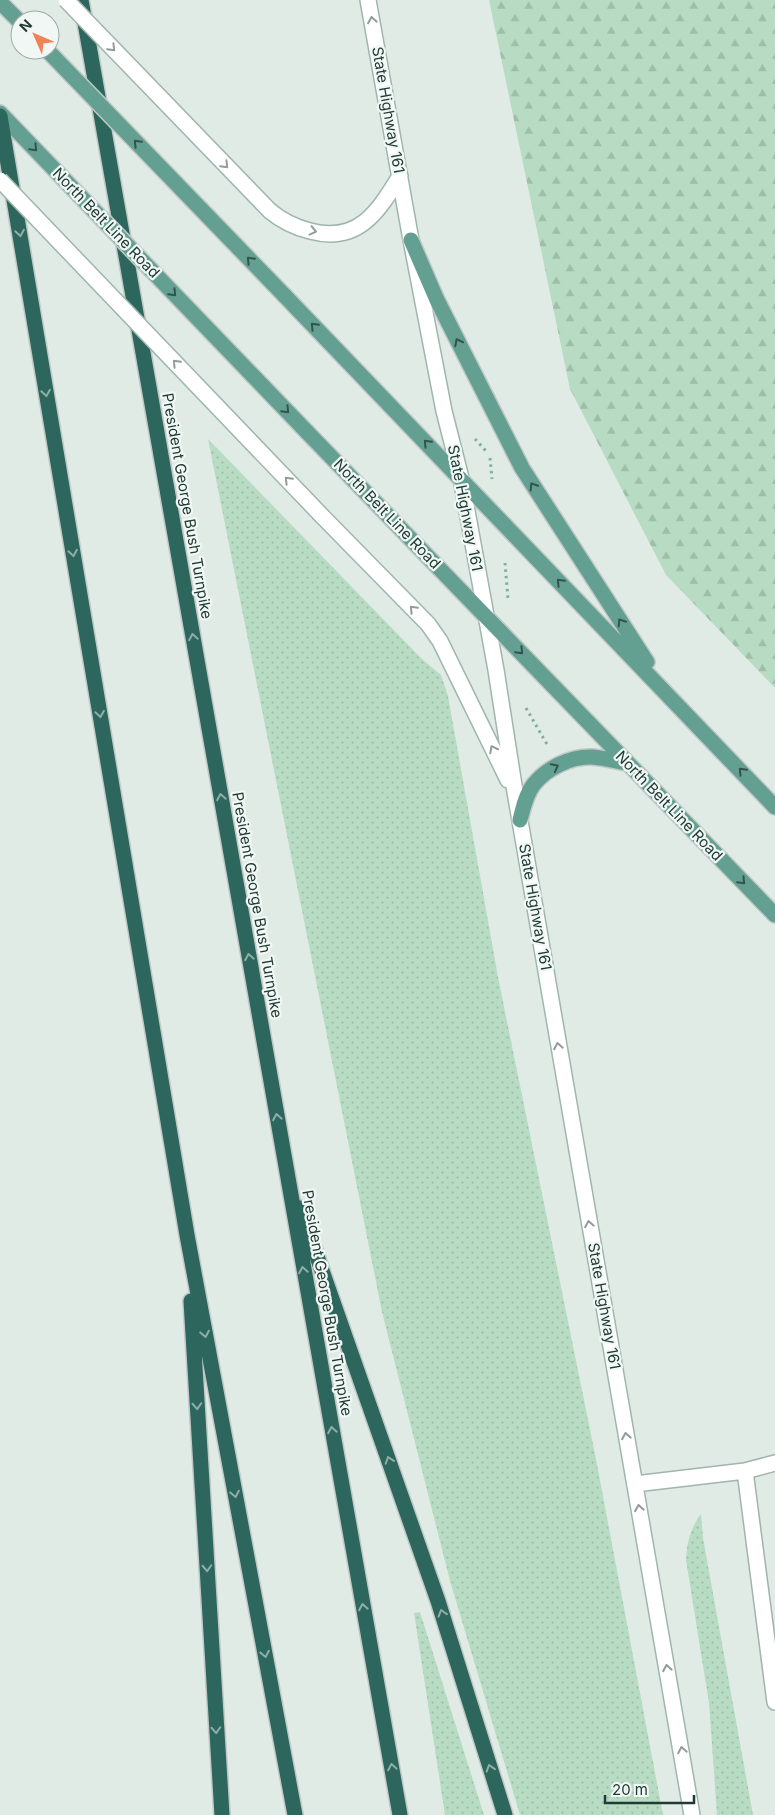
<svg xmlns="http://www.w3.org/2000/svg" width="775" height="1815" viewBox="0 0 775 1815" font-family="Inter,sans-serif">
	<defs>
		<pattern id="grass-dots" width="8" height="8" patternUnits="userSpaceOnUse" patternTransform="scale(1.25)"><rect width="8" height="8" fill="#b8dcc3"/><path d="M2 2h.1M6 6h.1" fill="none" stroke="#9ebea8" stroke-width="1.8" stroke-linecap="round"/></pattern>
		<pattern id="forest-firs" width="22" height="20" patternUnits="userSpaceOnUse" patternTransform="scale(1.25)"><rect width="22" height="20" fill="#b8dcc3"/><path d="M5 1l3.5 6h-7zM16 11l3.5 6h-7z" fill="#9ebea8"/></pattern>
	</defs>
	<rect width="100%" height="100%" fill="#e0ebe6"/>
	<!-- grass -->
	<path fill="url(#grass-dots)" d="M208,439l214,220 19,16 7,21 50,281 98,482 67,356h-143l-70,-234 -68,-269z
		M701,1514l2,24 50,277h-36l-8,-112 -23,-143c1,-18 4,-31 15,-46z
		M420,1612l64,203h-39l-31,-202z"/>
	<!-- forest -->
	<path fill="url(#forest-firs)" d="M489,0h286v688l-109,-113 -96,-186z"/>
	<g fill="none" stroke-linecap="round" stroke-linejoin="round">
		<defs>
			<path id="service" d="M745,1471l30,-8
				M635,1484l110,-13 30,231"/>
			<path id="secondary" d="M368,0l43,240 33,171 17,67 35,192 19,122 177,1023
				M270,211c12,10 24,16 40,20 48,13 68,-19 90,-55
				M322,516l106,108 12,17 68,139"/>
			<path id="primary" d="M0,2l20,20
				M0,113l79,82
				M411,240l26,60 85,168 125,194
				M284,295l491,512
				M308,433l467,482
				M520,820c3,-12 6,-26 14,-36 13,-16 37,-28 58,-27 12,1 24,4 35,6"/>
			<path id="motorway" d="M81,0l319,1815
				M0,116l187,1119 108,580
				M300,1208l138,393 67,214
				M191,1301l31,514"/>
		</defs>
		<!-- service casing -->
		<use href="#service" stroke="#a3b3ad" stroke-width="18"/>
		<!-- secondary casing -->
		<use href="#secondary" stroke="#9fb6ae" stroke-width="18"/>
		<!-- primary casing -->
		<use href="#primary" stroke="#c1c8c6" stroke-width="18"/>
		<!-- motorway casing -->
		<use href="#motorway" stroke="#c1c8c6" stroke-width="18"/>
		<!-- path -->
		<path stroke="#80aea1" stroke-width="3" stroke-dasharray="2.5 4" stroke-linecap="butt" d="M475,439l11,12
			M490,458l2,21
			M505,563l3,36
			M526,708l22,38"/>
		<!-- service -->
		<use href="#service" stroke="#fff" stroke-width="15"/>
		<!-- secondary -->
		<use href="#secondary" stroke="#fff" stroke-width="15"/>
		<!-- primary -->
		<use href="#primary" stroke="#64a092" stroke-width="15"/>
		<!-- motorway -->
		<use href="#motorway" stroke="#2d665c" stroke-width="15"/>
		<defs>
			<path id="secondary-bridge" d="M66,0l204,211
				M0,180l322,336"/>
			<path id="primary-bridge" d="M47,50l237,245
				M79,195l229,238"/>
		</defs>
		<!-- secondary-bridge casing -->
		<use href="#secondary-bridge" stroke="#9fb6ae" stroke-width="18" stroke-linecap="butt"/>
		<!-- primary-bridge casing -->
		<use href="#primary-bridge" stroke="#c1c8c6" stroke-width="18" stroke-linecap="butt"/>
		<!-- secondary-bridge -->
		<use href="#secondary-bridge" stroke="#fff" stroke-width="15"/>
		<!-- primary-bridge -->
		<use href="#primary-bridge" stroke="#64a092" stroke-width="15"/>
	</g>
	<!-- one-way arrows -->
	<defs><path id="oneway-chevron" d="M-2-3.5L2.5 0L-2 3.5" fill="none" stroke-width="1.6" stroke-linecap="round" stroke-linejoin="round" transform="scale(1.25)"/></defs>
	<g stroke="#909d9a">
		<use href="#oneway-chevron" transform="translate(372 20) rotate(-100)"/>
		<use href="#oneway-chevron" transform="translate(112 48) rotate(46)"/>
		<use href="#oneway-chevron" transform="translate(225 165) rotate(46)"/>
		<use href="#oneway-chevron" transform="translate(313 231) rotate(13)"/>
		<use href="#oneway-chevron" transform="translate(176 363) rotate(-134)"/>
		<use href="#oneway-chevron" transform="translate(288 480) rotate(-134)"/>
		<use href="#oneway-chevron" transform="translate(413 609) rotate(-134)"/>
		<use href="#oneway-chevron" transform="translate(493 749) rotate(-117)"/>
		<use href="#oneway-chevron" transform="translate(558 1046) rotate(-100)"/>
		<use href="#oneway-chevron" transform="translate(589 1224) rotate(-100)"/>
		<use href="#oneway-chevron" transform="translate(626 1436) rotate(-100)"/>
		<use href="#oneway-chevron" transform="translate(639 1508) rotate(-100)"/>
		<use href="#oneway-chevron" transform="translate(667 1668) rotate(-100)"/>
		<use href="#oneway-chevron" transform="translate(682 1750) rotate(-100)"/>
	</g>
	<g stroke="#32544c">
		<use href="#oneway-chevron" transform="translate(137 143) rotate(-134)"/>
		<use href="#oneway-chevron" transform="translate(34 148) rotate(46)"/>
		<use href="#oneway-chevron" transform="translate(250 260) rotate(-134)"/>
		<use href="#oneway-chevron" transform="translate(173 293) rotate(46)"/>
		<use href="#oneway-chevron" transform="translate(314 326) rotate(-134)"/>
		<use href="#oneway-chevron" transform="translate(458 342) rotate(-117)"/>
		<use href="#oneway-chevron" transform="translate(286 410) rotate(46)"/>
		<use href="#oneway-chevron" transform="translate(427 443) rotate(-134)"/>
		<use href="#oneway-chevron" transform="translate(533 486) rotate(-122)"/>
		<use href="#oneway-chevron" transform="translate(560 582) rotate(-134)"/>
		<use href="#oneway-chevron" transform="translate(621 622) rotate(-123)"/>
		<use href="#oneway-chevron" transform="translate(520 651) rotate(46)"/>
		<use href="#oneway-chevron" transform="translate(555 767) rotate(-28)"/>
		<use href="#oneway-chevron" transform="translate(742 771) rotate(-133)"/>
		<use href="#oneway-chevron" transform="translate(742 881) rotate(46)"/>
	</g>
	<g stroke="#8eaea8">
		<use href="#oneway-chevron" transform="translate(20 233) rotate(81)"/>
		<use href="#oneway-chevron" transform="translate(46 393) rotate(81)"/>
		<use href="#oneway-chevron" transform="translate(73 553) rotate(81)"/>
		<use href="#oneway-chevron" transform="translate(193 637) rotate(-100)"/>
		<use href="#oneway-chevron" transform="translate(100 714) rotate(81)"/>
		<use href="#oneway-chevron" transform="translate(221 797) rotate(-100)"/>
		<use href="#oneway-chevron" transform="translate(249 957) rotate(-100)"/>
		<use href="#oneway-chevron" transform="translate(277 1117) rotate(-100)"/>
		<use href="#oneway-chevron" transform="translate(303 1270) rotate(-100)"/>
		<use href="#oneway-chevron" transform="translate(205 1334) rotate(79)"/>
		<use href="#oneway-chevron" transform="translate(197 1406) rotate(87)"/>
		<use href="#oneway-chevron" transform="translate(332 1430) rotate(-100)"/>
		<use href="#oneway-chevron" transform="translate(389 1460) rotate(-109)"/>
		<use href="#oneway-chevron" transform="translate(235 1494) rotate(79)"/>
		<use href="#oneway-chevron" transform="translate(207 1568) rotate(87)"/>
		<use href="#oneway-chevron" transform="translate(363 1607) rotate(-100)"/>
		<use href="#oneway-chevron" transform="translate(442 1613) rotate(-107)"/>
		<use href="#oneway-chevron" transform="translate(265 1654) rotate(79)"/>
		<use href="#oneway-chevron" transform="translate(216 1730) rotate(87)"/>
		<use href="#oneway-chevron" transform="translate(392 1767) rotate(-100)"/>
		<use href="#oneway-chevron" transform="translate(490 1768) rotate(-107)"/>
	</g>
	<g text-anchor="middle" stroke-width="4.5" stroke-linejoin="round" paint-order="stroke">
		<!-- street labels -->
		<g font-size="15" fill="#213b34" stroke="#f0f7f4">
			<text transform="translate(388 110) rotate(80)" y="5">State Highway 161</text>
			<text transform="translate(106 223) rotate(46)" y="5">North Belt Line Road</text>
			<text transform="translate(187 506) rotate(80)" y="5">President George Bush Turnpike</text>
			<text transform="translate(465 508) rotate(79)" y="5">State Highway 161</text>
			<text transform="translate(387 514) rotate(46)" y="5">North Belt Line Road</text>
			<text transform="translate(669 806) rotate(46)" y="5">North Belt Line Road</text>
			<text transform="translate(257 905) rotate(80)" y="5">President George Bush Turnpike</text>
			<text transform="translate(535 907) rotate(80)" y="5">State Highway 161</text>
			<text transform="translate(327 1303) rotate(80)" y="5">President George Bush Turnpike</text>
			<text transform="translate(604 1306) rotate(80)" y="5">State Highway 161</text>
		</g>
	</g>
	<!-- north arrow -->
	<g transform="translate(35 35) rotate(315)"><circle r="24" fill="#f0f7f4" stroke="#9daca7"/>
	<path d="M0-4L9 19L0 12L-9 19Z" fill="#f08258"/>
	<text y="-8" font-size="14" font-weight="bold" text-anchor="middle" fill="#213b34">N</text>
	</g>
	<!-- scale -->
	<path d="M605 1795v8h89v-8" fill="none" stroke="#213b34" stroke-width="2.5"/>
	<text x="612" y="1795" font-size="15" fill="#213b34" stroke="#f0f7f4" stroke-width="4" paint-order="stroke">20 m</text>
</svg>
